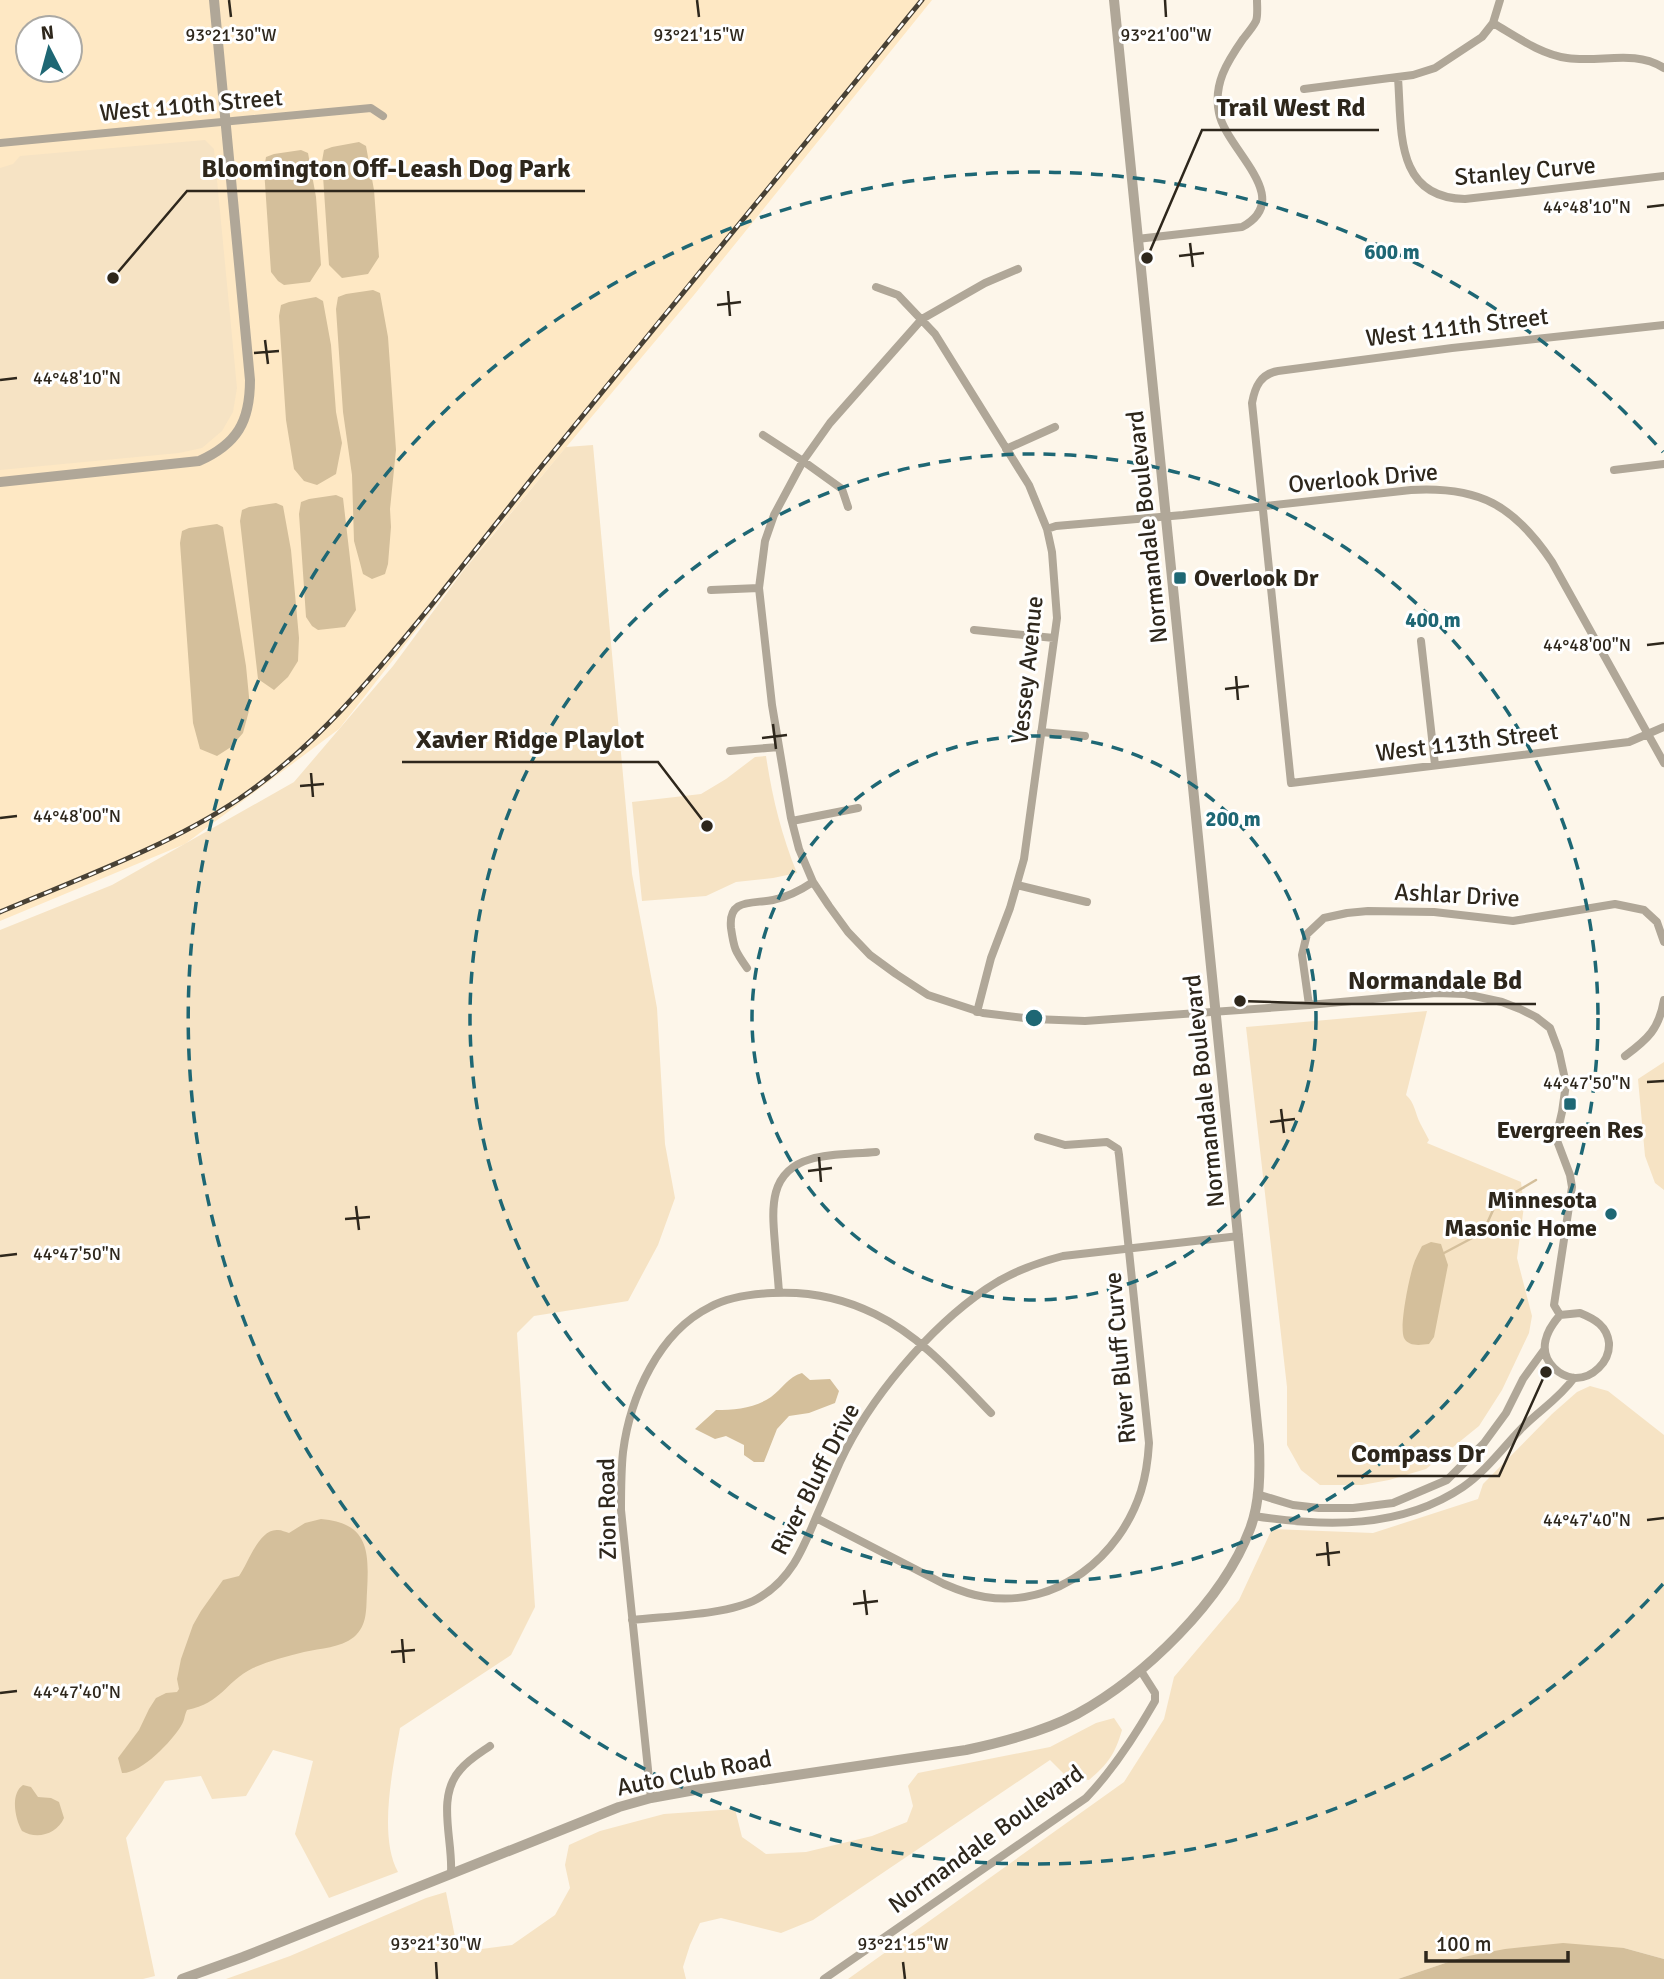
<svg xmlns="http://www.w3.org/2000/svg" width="1664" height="1979" viewBox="0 0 1664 1979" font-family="Signika,sans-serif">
	<rect width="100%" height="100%" fill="#fdf6ea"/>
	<!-- built -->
	<path fill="#fee8c4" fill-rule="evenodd" d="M0,0h932l-238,295 -226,269 -129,165 -154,115 -185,77zM28,28h42v42h-42z"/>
	<!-- green -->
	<path fill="#f6e3c4" d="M205,140l9,9 23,239 -4,24 -11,19 -20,17 -23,5 -179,17v-302l13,-4 7,-8z
		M593,445l39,429 25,134 8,136 10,54 -17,47 -30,56 -94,15 -17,17 18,274 -24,48 -111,73c-7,40 -22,108 -2,144l-69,26 -34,-64 18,-73 -40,-11 -27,46 -34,3 -11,-23 -36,5 -39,57 29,138 -12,3h-143v-1049l112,-45 182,-103 99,-116 70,-95 103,-124z
		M766,756c6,40 15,78 31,117l-24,5 -37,4 -30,14 -64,5 -10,-99 69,-8 25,-15 29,-22z
		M1427,1011l-21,84c9,8 9,18 14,28 3,6 6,11 9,17l-2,3 94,39 3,24 -7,52 15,58 -3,17 -27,57 -23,36 -53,43 -37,11 -27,5h-42l-19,-15 -14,-25v-58l-41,-360z
		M1664,1062v128l-9,-7 -10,-27 -7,-77z
		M1590,1386l18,5 56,44v524l-40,-11 -161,9 -65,22h-550l276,-197 40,-63 10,-42 65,-77 33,-71 101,4 105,-34 5,-15 69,-70 25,-22z
		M1114,1718l8,12c-7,24 -14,34 -33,50l-23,-4 -16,-16 -237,160 -32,13 -60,-15 -21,5 -10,22 -7,22 3,12h-460l64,-23 136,-58 20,-6 11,55 17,3 38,-5 43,-30 15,-27 -5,-23 4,-20 31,-14 64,-17 71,-5 7,28 24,17 40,-2 66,-16 35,-14 6,-16 -5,-20 10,-13 132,-26 46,-24z"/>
	<!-- water -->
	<path fill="#d4bf9b" d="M359,142l7,4 8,44 5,67 -11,17 -26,4 -13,-13 -7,-104 2,-11 8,-3z
		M301,150l7,3 8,44 5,68 -11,17 -26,3 -6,-4 -7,-9 -7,-103 2,-12 8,-3z
		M373,290l7,3 8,44 8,113 -6,59 1,18 -3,37 -3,10 -13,5 -9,-5 -9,-33 -2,-66 -9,-63 -7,-103 2,-12 8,-3z
		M316,297l7,4 8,44 5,67 6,31 -6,31 -19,11 -13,-4 -10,-12 -8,-49 -7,-104 2,-11 8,-3z
		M336,495l7,3 13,112 -11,17 -27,3 -6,-4 -6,-9 -7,-103 2,-12 8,-3z
		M276,503l7,3 8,44 8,88 -1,23 -10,16 -14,13 -16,-11 -18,-158 2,-11 7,-3z
		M217,524l6,3 23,139 4,41 -7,26 -12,14 -14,9 -17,-7 -7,-26 -13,-180 2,-12 7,-3z
		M1431,1242l10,2 7,21 -14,72 -5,7c-9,1 -20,3 -25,-6 -5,-11 5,-59 9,-72 2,-7 6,-14 9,-20z
		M802,1373l8,7 20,-1 9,12 -4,12 -26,10 -20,3 -12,13 -13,33h-10l-10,-7v-10l-18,-9 -11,3 -20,-10 21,-19c19,0 39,-2 55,-13 11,-8 17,-20 31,-24z
		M321,1519c49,4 48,34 46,73 -1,16 1,33 -13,45 -14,11 -33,11 -50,15 -17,4 -35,9 -51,16 -28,14 -31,35 -66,42 -3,6 -2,10 -6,16 -9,15 -40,48 -59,47l-4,-15 21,-28 10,-21 7,-11 10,-5 11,-1 2,-3 -2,-10 4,-20 12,-34 8,-14 22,-31 16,-4c9,-12 20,-48 39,-46 4,0 7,2 11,3l16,-10z
		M23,1785l8,2 7,10 13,1 8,4 5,16c-7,16 -27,22 -42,13 -7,-12 -12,-37 1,-46z
		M1563,1943l61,5 40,11v20h-266l65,-22 42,-8z"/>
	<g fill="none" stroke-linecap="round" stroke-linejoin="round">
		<!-- stream -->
		<path stroke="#d4bf9b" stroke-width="2.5" d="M1444,1253l32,-17 9,-8 9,-20 15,-12 27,-16"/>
		<!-- minor -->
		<path stroke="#b0a798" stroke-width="8" d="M1493,23c24,14 47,31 74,35 34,5 67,-9 97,10
			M1398,78c4,51 -4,120 67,121l199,-23
			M1304,89l109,-14 22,-7 47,-31 11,-14 7,-23
			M0,143l371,-35 12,8
			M1137,239l105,-12c54,-29 -16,-77 -23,-114 -6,-29 8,-51 24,-74 4,-5 10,-12 13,-18 2,-5 1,-15 1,-21
			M1018,269l-33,14 -63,36 -92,104 -27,38 -29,54 -9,26 -6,47 13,117 19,113 8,31 14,33 16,24 19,26 22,23 26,19 32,21 55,18 50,6 52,2 224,-16 127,-12 29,1 37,8 18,7 16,8 14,11 9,24 7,32 -4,28 -6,26 14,37 2,12 -18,118 6,10
			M876,287l22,8 37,39 94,151 18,44 5,23 5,66 -33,241 -14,49 -19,50 -14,54
			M1664,325l-212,23 -174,23c-17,3 -23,15 -26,32l39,380 338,-41 35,-15
			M763,435l40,26 39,28 6,18
			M1006,449l49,-22
			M1614,470l50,-6
			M1047,529l9,-3 127,-11 228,-25c68,-4 103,15 141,72l112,201
			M711,590l48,-2
			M974,630l80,8
			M1421,641l14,124
			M1041,732l44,4
			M730,751l49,-4
			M792,821l66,-13
			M1017,885l70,17
			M747,968c-12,-17 -13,-19 -16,-40 -3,-30 21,-24 42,-28 15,-3 28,-10 40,-18
			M1309,1005l-7,-50 5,-21 17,-16 23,-5 21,-2 66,1 79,9 102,-17 29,6 13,12 7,20
			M1625,1056c23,-17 34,-27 39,-56
			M779,1293c-1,-17 -3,-33 -4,-49 -3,-35 -7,-73 36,-85 20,-6 44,-5 65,-7
			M1580,1313c15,6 27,13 29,30 1,19 -17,36 -35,35 -7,-1 -15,-5 -20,-10 -17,-17 -8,-37 6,-53z
			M1257,1494l36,11 26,3h34l40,-5 54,-23 37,-37 22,-30 17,-34 21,-29
			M1254,1516c71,11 147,13 209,-29 22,-15 39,-38 57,-57 18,-19 38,-30 54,-52
			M816,1518l128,66c14,6 27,11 41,13 72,11 135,-40 156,-106 5,-16 7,-31 8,-48l-30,-288 -1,-6 -11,-7 -42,3 -27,-8
			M632,1620c34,-4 96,-5 125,-21 34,-19 46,-50 60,-84 8,-18 15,-35 23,-53 29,-63 89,-134 146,-173 23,-16 50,-26 77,-33l176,-20
			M651,1798l-30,-288c0,-20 0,-39 2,-58 7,-55 36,-120 87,-145 18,-10 42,-13 62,-14 35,-2 71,5 103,21 47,23 80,62 116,99
			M451,1872c2,-32 -15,-75 9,-102 8,-10 20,-17 30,-24
			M824,1979l262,-181c28,-29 49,-62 69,-97v-8l-14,-22"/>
		<!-- tertiary -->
		<path stroke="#b0a798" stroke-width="10" d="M0,482l199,-21c38,-17 51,-39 51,-81l-36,-380
			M182,1979l61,-22 376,-150 32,-9 44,-8 271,-40c38,-8 77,-18 111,-36 67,-37 146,-113 173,-185 10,-26 10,-57 9,-84l-145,-1445"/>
		<defs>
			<path id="rail" d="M0,912c78,-33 169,-66 239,-113 77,-52 137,-126 195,-197 36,-45 71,-90 107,-135 126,-156 254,-311 381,-467"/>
		</defs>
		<!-- rail casing -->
		<use href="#rail" stroke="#484135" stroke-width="5"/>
		<!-- rail -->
		<use href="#rail" stroke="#fff" stroke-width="2.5" stroke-dasharray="8" stroke-linecap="butt"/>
	</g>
	<!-- ticks -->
	<path fill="none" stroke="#2e271c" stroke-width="2.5" d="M229,0l2,17M697,0l2,17M1165,0l1,17M1647,207l17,-2M1190,243l3,24M1179,256l25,-3M728,291l2,25M717,305l24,-3M265,340l3,24M254,353l25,-2M0,380l17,-2M1647,645l17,-2M1236,676l2,24M1225,689l24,-3M773,724l3,25M762,738l25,-3M311,773l2,24M300,786l24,-2M0,818l17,-2M1647,1082l17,-1M1281,1109l3,24M1270,1122l25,-3M819,1157l2,25M808,1171l24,-3M356,1206l3,24M345,1219l25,-2M0,1256l17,-2M1647,1520l17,-2M1327,1542l2,24M1316,1555l24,-3M864,1590l3,25M853,1604l25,-3M402,1639l2,24M391,1652l24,-2M0,1693l17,-2M436,1962l1,17M903,1962l2,17"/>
	<!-- distance rings -->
	<g fill="none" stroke="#1e6774" stroke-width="3.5" stroke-dasharray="12 9">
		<circle cx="1034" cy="1018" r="282"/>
		<circle cx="1034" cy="1018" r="564"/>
		<path d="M1663 1584A846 846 0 1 1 1663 452"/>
	</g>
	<!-- markers -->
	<g fill="#1e6774" stroke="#fff" stroke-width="2.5">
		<rect x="1173" y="571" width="14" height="14" rx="3.5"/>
		<rect x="1563" y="1097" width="14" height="14" rx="3.5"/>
		<circle cx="1611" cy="1214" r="7"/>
	</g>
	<g text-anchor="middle" stroke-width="6" stroke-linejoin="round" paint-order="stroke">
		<!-- street labels -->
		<g font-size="24" fill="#2e271c" stroke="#fff">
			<text transform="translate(191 105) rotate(-5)" y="8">West 110th Street</text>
			<text transform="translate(1525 171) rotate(-5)" y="8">Stanley Curve</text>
			<text transform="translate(1457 327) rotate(-7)" y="8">West 111th Street</text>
			<text transform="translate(1363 478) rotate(-5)" y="8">Overlook Drive</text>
			<text transform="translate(1147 527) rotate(-96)" y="8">Normandale Boulevard</text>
			<text transform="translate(1027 670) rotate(-84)" y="8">Vessey Avenue</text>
			<text transform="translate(1467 742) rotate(-7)" y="8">West 113th Street</text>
			<text transform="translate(1457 895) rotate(3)" y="8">Ashlar Drive</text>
			<text transform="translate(1204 1091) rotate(-96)" y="8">Normandale Boulevard</text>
			<text transform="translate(1120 1358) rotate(-95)" y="8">River Bluff Curve</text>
			<text transform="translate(815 1479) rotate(-63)" y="8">River Bluff Drive</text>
			<text transform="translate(607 1509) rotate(-91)" y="8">Zion Road</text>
			<text transform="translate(694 1773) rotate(-11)" y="8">Auto Club Road</text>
			<text transform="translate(986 1839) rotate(-36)" y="8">Normandale Boulevard</text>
		</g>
		<!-- poi labels -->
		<g font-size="24" font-weight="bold" fill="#2e271c" stroke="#fff" text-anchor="start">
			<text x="1194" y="586">Overlook Dr</text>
			<text x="1570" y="1138" text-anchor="middle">Evergreen Res</text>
			<text x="1597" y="1208" text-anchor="end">Minnesota<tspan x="1597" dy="28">Masonic Home</tspan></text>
		</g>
	</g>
	<g font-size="18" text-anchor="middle" fill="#2e271c" stroke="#fff" stroke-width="6" stroke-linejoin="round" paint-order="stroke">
		<text x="231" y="41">93°21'30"W</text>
		<text x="699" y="41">93°21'15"W</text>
		<text x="1166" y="41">93°21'00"W</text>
		<text x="1587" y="213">44°48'10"N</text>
		<text x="77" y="384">44°48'10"N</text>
		<text x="1587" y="651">44°48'00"N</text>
		<text x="77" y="822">44°48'00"N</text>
		<text x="1587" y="1089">44°47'50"N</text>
		<text x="77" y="1260">44°47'50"N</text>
		<text x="1587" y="1526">44°47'40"N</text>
		<text x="77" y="1698">44°47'40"N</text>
		<text x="436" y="1950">93°21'30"W</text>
		<text x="903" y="1950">93°21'15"W</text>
	</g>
	<circle cx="1034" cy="1018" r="10" fill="#1e6774" stroke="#fff" stroke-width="3.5"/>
	<g font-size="21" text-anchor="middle" font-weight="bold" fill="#1e6774" stroke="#fff" stroke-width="6" stroke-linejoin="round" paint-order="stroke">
		<text x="1392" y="259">600 m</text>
		<text x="1433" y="627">400 m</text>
		<text x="1233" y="826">200 m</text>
	</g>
	<!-- callouts -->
	<path fill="none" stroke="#2e271c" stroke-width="2.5" d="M1147 258L1202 130H1379M113 278L187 191H585M707 826L658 762H402M1240 1001L1333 1004H1536M1546 1372L1499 1476H1337"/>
	<g fill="#2e271c" stroke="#fff" stroke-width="2.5">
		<circle cx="1147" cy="258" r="7"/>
		<circle cx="113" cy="278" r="7"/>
		<circle cx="707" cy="826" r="7"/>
		<circle cx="1240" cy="1001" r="7"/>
		<circle cx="1546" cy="1372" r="7"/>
	</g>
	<g font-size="26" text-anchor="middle" font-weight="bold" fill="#2e271c" stroke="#fff" stroke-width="6" stroke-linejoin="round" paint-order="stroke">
		<text x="1291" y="116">Trail West Rd</text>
		<text x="386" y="177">Bloomington Off-Leash Dog Park</text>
		<text x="530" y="748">Xavier Ridge Playlot</text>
		<text x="1435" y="989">Normandale Bd</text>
		<text x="1418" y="1462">Compass Dr</text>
	</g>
	<!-- north arrow -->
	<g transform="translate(49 49) rotate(354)"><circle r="33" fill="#ffffff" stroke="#aba9a4" stroke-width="2"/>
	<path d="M0-5L12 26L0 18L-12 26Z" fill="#1e6774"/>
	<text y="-10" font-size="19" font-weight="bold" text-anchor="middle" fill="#2e271c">N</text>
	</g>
	<!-- scale -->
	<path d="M1426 1951v10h142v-10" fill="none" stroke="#2e271c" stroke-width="3.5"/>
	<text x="1436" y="1951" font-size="21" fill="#2e271c" stroke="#ffffff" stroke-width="5" paint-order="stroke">100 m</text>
</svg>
